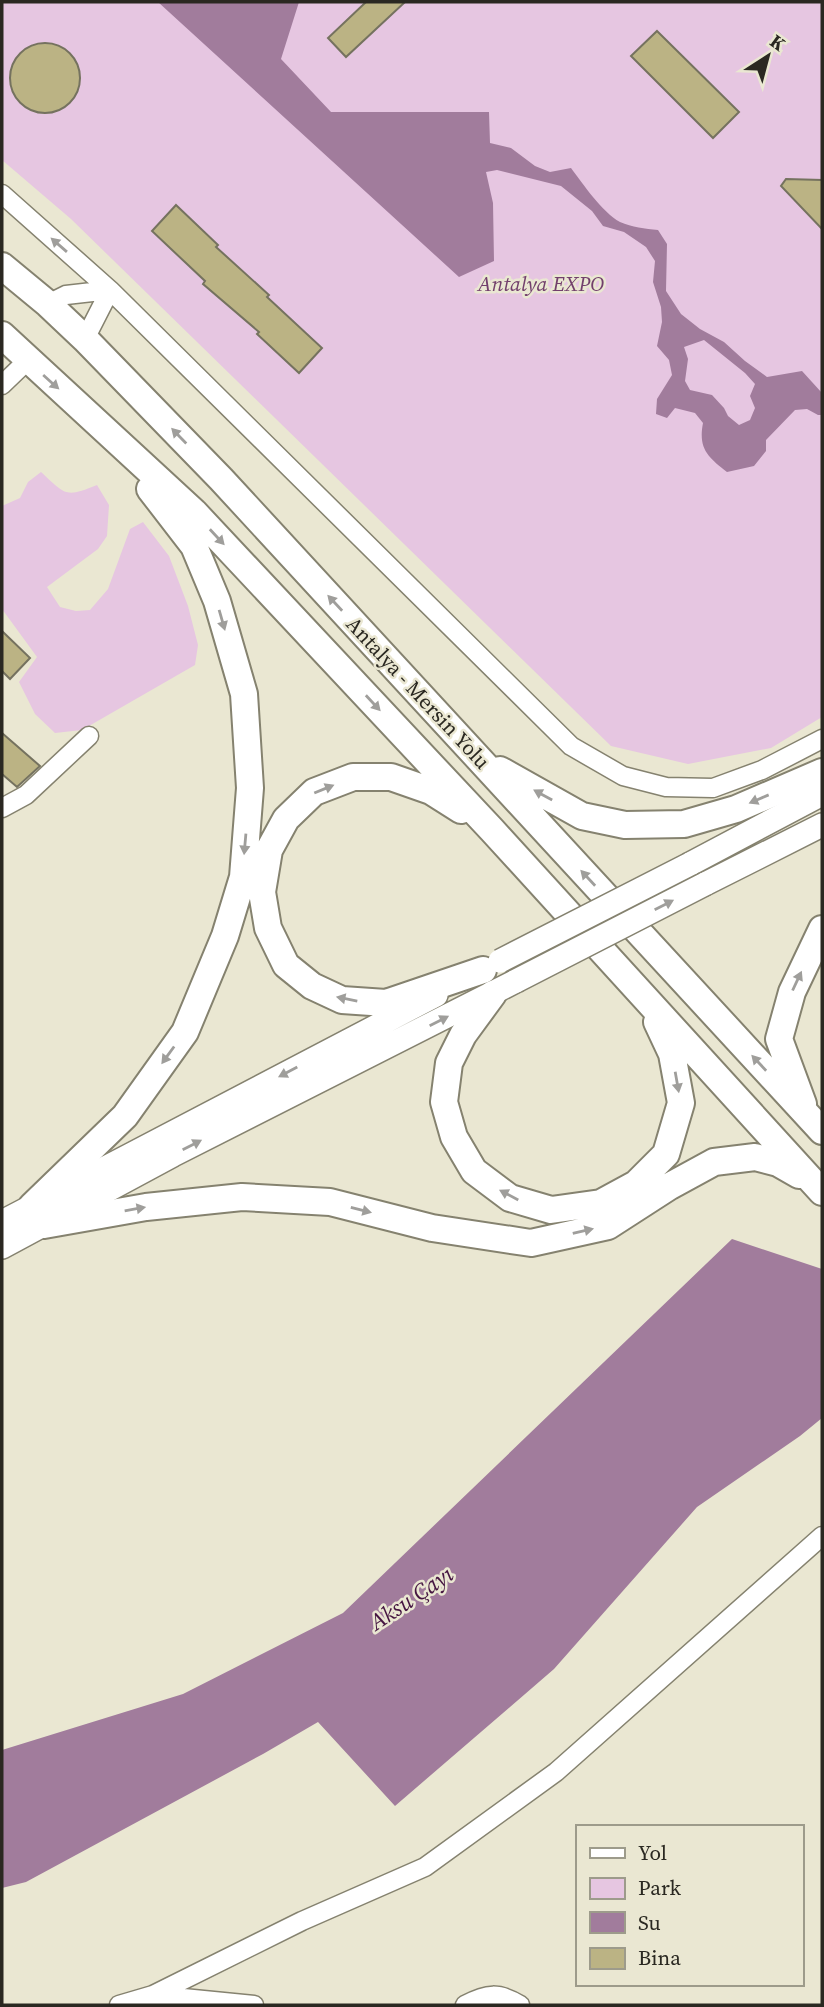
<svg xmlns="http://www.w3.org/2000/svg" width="824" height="2007" viewBox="0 0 824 2007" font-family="'Source Serif 4',serif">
	<rect width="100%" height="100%" fill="#eae7d2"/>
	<!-- green -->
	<path fill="#e6c6e1" d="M2,2h820v715l-51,31 -83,16 -77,-18 -540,-527 -69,-59z
		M41,472c25,23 24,26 56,13l12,20 -2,31 -9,13 -51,38 13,20 16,4 14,-1 18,-21 22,-60 13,-7 26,34 19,50 10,39 -3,20 -113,65 -27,3 -20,-19 -16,-32 18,-25 -35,-48v-103l18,-8 8,-16z"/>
	<!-- water -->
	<path fill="#a17c9c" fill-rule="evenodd" d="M158,2h141l-18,57 50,53h158l1,31 21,5 24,18 15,6 21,-4c12,16 31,44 49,54 12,5 25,7 38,8l9,14 -1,47 15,23 19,15 24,13 21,19 22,16 35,-6 20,22v22h-4l-11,-6 -12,1 -29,30v11l-12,15 -27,6c-19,-15 -29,-23 -24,-49l-8,-10 -20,-5 -8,10 -11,-4 1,-15 15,-24 -3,-15 -12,-14 5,-24 -1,-15 -8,-25 2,-21 -9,-14 -22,-15 -21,-6 -11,-15 -31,-25 -64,-16 -11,2 7,31 1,58 -35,16zM704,340l41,33 10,11 -5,12 5,12 -5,12 -11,5 -11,-9 -4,-8 -12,-13 -22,-5 -5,-9 3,-22 -4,-12z
		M732,1239l90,30v149l-22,18 -103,71 -143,162 -159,137 -77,-84 -55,32 -237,128 -24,6v-138l181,-56 160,-81z"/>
	<!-- building -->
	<path fill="#bbb384" stroke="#75725f" stroke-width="2" d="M366,2h39l-59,55 -18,-19z
		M657,31l82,81 -26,26 -82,-82z
		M10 78a35 35 0 1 1 70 0a35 35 0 1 1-70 0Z
		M786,179l36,1v49l-41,-43z
		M176,205l42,40 -2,2 53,48 -2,2 55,51 -23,25 -42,-39 2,-2 -56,-48 2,-3 -53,-50z
		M2,631l28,27 -20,21 -8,-8z
		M2,733l38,33 -23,21 -15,-13z"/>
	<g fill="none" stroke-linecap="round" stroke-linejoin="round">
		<defs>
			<path id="minor" d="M2,194l108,96 461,456 52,30 43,11 47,1 49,-18 60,-31
				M48,304l18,-9 44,-5
				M85,339l25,-49
				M2,385l26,-25
				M2,808l24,-13 63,-59
				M153,1995l149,-74 123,-54 131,-95 266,-236
				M119,2005l34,-10 101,10
				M465,2005c22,-12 34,-13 55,0"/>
			<path id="major" d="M690,864l132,-70
				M705,884l117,-59
				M2,1222l434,-227
				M2,1247l171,-92 343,-174"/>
			<path id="highway" d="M2,266l46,38 37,35 136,140 601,652
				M2,335l192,177 298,318 330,362
				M500,770l82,46 43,9 59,-1 52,-15 86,-37
				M461,810l-30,-19 -40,-14h-38l-39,15 -28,27 -17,31 -7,42 6,36 18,37 26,21 30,14 44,3 97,-33
				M493,994l-30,41 -14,28 -5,39 10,35 20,34 36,27 41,12 50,-7 35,-19 30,-30 15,-51 -9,-49 -15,-32
				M803,1104l-24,-65 13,-47 30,-63
				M32,1206l93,-90 60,-84 40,-96 18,-59 7,-89 -6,-94 -27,-93 -23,-55 -44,-57
				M44,1225l102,-18 96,-10 88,5 102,26 99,15 77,-17 62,-40 44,-24 41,-5 23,6 21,12"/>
		</defs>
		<!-- minor casing -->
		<use href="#minor" stroke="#85826f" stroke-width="21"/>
		<!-- major casing -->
		<use href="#major" stroke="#85826f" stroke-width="26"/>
		<!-- highway casing -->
		<use href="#highway" stroke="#85826f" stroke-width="30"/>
		<!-- minor -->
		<use href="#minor" stroke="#fff" stroke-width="18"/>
		<!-- major -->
		<use href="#major" stroke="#fff" stroke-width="23"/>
		<!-- highway -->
		<use href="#highway" stroke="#fff" stroke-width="26"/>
		<defs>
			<path id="major-bridge" d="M500,961l190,-97
				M516,981l189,-97"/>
		</defs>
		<!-- major-bridge casing -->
		<use href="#major-bridge" stroke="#85826f" stroke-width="26" stroke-linecap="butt"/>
		<!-- major-bridge -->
		<use href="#major-bridge" stroke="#fff" stroke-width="23"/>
	</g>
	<!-- one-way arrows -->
	<defs><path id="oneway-solid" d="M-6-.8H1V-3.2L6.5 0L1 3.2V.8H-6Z" transform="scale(1.75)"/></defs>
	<g fill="#9f9e9b">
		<use href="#oneway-solid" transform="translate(59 245) rotate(-139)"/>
		<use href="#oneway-solid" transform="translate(51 382) rotate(42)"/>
		<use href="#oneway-solid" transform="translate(179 436) rotate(-134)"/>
		<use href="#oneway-solid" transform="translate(217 537) rotate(47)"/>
		<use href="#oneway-solid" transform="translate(335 603) rotate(-133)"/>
		<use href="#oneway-solid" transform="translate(222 620) rotate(74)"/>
		<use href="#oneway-solid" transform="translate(373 703) rotate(47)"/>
		<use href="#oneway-solid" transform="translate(324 789) rotate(-22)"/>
		<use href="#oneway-solid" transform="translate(543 795) rotate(-151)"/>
		<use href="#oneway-solid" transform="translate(759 799) rotate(157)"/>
		<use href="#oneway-solid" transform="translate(245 844) rotate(95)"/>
		<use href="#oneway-solid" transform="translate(588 878) rotate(-133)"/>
		<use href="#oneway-solid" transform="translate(664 905) rotate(-27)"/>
		<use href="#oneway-solid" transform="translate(797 981) rotate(-65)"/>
		<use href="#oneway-solid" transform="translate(347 999) rotate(-169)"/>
		<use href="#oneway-solid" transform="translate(439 1021) rotate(-27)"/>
		<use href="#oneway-solid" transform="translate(168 1055) rotate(126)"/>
		<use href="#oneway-solid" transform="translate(759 1063) rotate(-133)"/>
		<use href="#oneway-solid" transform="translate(288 1072) rotate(152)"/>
		<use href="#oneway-solid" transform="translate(677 1082) rotate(80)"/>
		<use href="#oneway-solid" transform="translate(192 1145) rotate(-27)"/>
		<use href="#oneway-solid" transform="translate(509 1195) rotate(-152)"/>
		<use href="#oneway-solid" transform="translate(135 1209) rotate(-10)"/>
		<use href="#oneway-solid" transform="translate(361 1210) rotate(14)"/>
		<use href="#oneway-solid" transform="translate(583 1231) rotate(-13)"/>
	</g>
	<g text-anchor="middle" stroke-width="5" stroke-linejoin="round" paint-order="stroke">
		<!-- park labels -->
		<g font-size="21" font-style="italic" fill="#723f6c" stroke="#eae7d2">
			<text x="541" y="291">Antalya EXPO</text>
		</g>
		<!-- street labels -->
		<g font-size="21" fill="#2a2821" stroke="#eae7d2">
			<text transform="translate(418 693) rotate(47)" y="7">Antalya - Mersin Yolu</text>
		</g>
		<!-- water labels -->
		<g font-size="23" font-style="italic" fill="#451541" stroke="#eae7d2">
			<text transform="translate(411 1598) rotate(-34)" y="8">Aksu Çayı</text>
		</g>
	</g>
	<!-- border -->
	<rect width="824" height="2007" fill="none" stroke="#2a2821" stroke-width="7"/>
	<!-- legend -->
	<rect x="576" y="1825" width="228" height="161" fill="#eae7d2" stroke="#9d9b8b" stroke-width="2"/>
	<rect x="590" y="1848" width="35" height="10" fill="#ffffff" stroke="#9d9b8b" stroke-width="2"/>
	<text x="638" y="1860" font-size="21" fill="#2a2821">Yol</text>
	<rect x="590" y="1878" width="35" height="21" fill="#e6c6e1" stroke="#9d9b8b" stroke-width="2"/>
	<text x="638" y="1895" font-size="21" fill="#2a2821">Park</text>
	<rect x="590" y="1912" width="35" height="21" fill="#a17c9c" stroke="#9d9b8b" stroke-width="2"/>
	<text x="638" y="1930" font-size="21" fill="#2a2821">Su</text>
	<rect x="590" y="1948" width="35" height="21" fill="#bbb384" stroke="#9d9b8b" stroke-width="2"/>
	<text x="638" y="1965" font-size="21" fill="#2a2821">Bina</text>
	<!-- north arrow -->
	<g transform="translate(768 56) rotate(36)" stroke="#eae7d2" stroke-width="5" paint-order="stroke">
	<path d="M0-5L12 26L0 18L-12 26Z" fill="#2a2821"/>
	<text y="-10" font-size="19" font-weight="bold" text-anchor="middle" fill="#2a2821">K</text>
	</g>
</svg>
